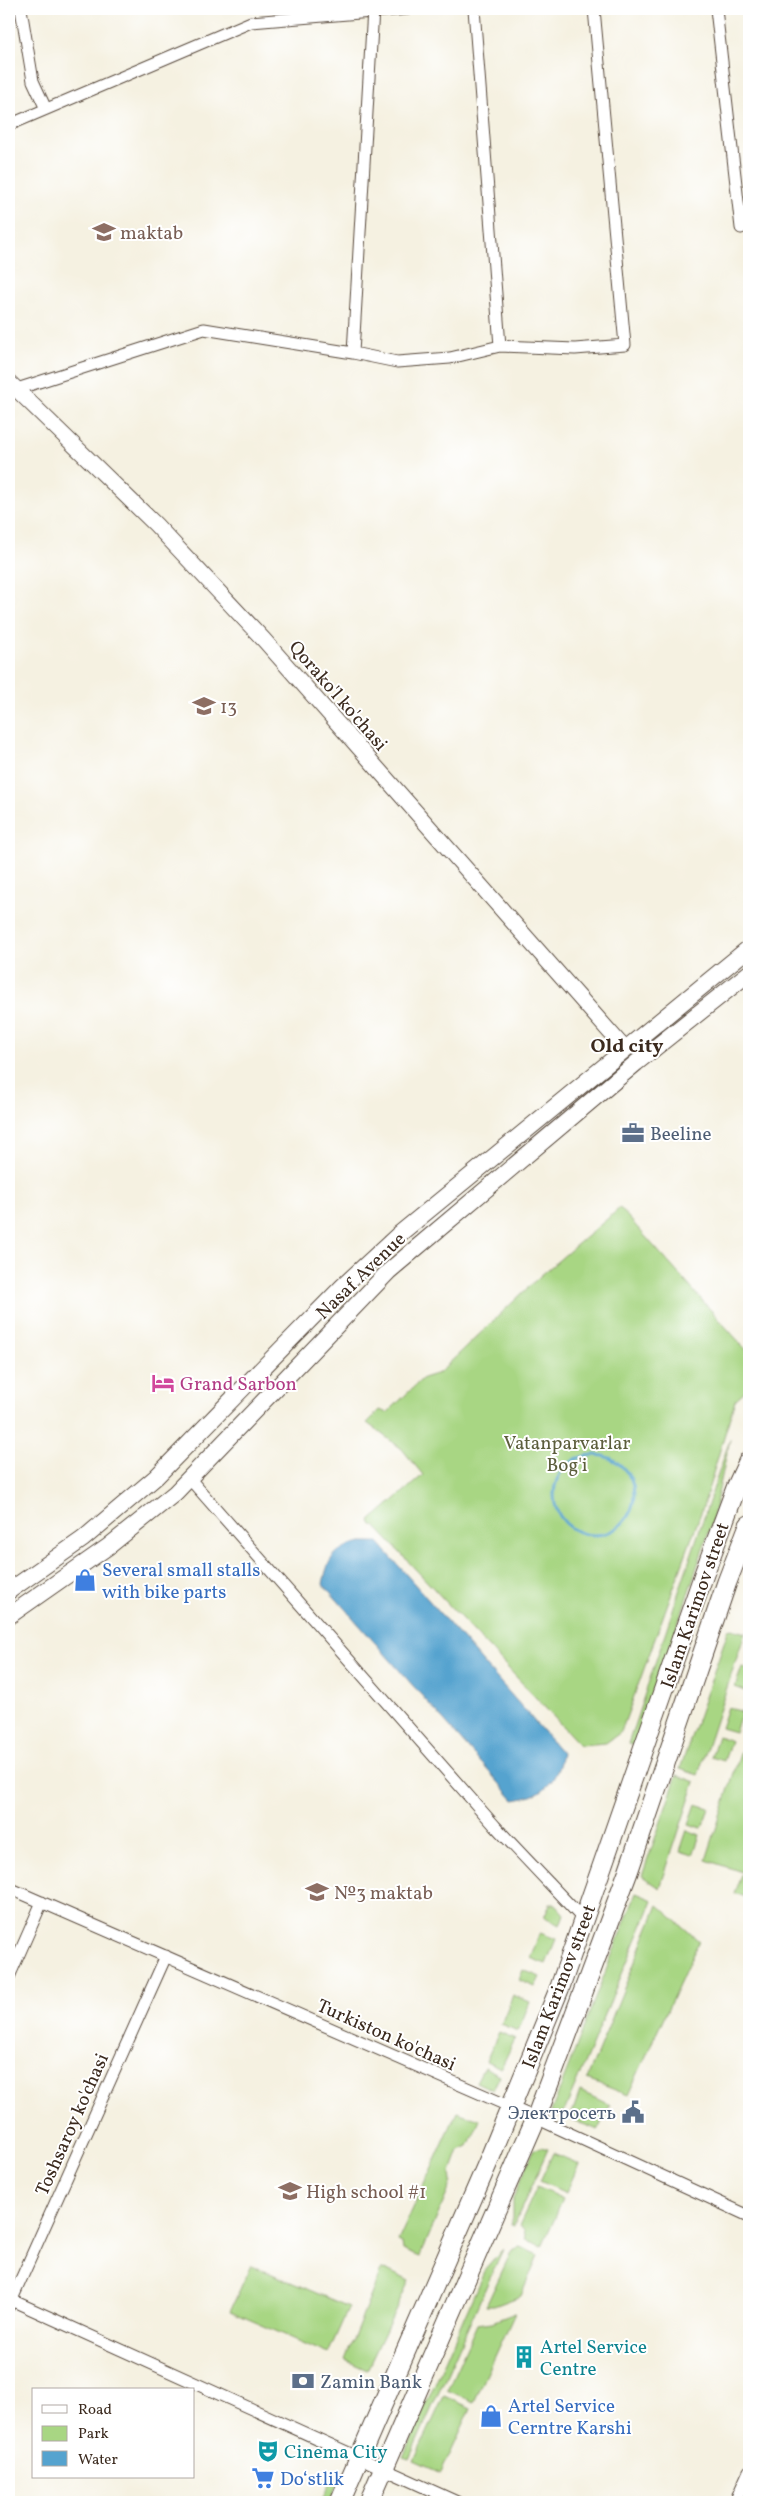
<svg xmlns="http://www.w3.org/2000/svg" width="758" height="2511" viewBox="0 0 758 2511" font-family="Vollkorn,serif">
	<rect width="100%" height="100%" fill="#fff"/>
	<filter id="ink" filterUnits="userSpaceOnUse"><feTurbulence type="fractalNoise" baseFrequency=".02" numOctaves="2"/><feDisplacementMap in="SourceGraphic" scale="10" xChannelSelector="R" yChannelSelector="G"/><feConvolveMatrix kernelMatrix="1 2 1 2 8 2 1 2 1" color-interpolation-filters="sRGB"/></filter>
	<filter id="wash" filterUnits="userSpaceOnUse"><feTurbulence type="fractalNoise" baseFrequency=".0096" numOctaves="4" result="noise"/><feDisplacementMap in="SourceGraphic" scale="20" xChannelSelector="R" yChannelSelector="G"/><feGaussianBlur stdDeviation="1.12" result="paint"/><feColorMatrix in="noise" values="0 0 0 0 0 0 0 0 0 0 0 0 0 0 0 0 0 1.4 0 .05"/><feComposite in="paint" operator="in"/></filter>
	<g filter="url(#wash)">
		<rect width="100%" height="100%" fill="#f5f1e1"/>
		<!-- green -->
		<path fill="#a8d683" stroke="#728050" d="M620,1208l129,145v34l-14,13 -32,107 -82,225 -15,11 -26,2 -205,-219 -3,-1 -2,-4 53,-46 -21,-26 -35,-26 13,-13 7,3 36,-35 16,-5 100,-96z
			M730,1439l-18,83 -73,219 -8,4 -3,-1z
			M729,1628l16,5 -47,142 -18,-6z
			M742,1667l7,2 -1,23 -13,-5z
			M728,1707l14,5 -7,20 -14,-4z
			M749,1726v172l-15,-5 8,-21 -36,-12z
			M718,1736l13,5 -7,20 -13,-4z
			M677,1775l18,7 -35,106 -18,-12z
			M696,1804l13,4 -7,20 -13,-4z
			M687,1830l13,5 -7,20 -13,-4z
			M636,1893l17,7 -91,217 -11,-5z
			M550,1904h5l9,10 -4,11 -16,-7z
			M658,1905l41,36 -71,154 -41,-16z
			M540,1933l16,6 -10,25 -16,-6z
			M523,1970l17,7 -5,10 -16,-7z
			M513,1995l17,7 -12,29 -17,-7z
			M499,2032l16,7 -14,29 -15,-7z
			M484,2067l16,8 -7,15 -17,-8z
			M580,2091l30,14 -12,25 -28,-11z
			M457,2112l23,8 -12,26 -9,4 -8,22 1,10 -32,75 -17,-7 -1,-7 -4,-2z
			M541,2147l7,2 -34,76 -3,-1 2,-7v-19l21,-48z
			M553,2153l26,11 -13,29 -26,-12z
			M537,2187l26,12 -21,47 -16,-6 -2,-10 -5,-4z
			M520,2247l18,8 -17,41 -27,10h-8l26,-56z
			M503,2249l-94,210 -6,-2 81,-186z
			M251,2265l98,42 -21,47 -98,-43z
			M381,2270l8,1 20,10 -42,89 -22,-10z
			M515,2313l-41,89 -27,-12 30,-66 15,-2z
			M444,2396l27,12 -30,65 -27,-12z
			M332,2477l8,3 -10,22h-9z"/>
		<!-- water -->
		<path fill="#55a3cf" stroke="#486676" d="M362,1542h16l184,211c-5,30 -19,43 -48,47l-191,-216c5,-27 12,-36 39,-42z"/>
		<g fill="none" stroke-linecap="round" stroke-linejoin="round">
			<!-- stream -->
			<path stroke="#55a3cf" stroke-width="3" d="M554 1495a40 40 0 1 1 80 0a40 40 0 1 1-80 0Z"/>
		</g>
	</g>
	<g filter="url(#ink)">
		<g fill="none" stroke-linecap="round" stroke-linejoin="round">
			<defs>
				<path id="minor" d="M9,9h2
					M21,9l12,72 13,28
					M474,9l26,337
					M716,9l25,219
					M9,125l242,-103 157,-13
					M353,353l20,-344
					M17,389l187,-60 149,24 44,9 53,-4 50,-12 75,3 50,-4 -31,-336
					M189,1478l306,348 88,93
					M9,1888l527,230 213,98
					M9,1977l33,-75
					M9,2299l448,203
					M9,2306l157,-350
					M735,2502l14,-31"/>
				<path id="tertiary" d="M9,382l147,143 108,115 360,408"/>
				<path id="secondary" d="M9,1591l74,-52 73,-62 187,-191 54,-50 352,-288
					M9,1616l100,-70 66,-53 214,-222 247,-208 113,-90"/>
				<path id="primary" d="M340,2502l149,-342 71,-173 144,-413 32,-86 13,-28
					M369,2502l167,-384 92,-246 99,-290 22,-57"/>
			</defs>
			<!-- minor casing -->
			<use href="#minor" stroke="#57483b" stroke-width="13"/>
			<!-- tertiary casing -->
			<use href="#tertiary" stroke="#57483b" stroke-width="17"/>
			<!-- secondary casing -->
			<use href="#secondary" stroke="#57483b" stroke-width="18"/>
			<!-- primary casing -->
			<use href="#primary" stroke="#57483b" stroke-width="21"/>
			<!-- minor -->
			<use href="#minor" stroke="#fff" stroke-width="11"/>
			<!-- tertiary -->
			<use href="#tertiary" stroke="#fff" stroke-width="15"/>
			<!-- secondary -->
			<use href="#secondary" stroke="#fff" stroke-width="16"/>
			<!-- primary -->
			<use href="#primary" stroke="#fff" stroke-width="19"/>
		</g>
	</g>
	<!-- icons -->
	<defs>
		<symbol id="school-bare" viewBox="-9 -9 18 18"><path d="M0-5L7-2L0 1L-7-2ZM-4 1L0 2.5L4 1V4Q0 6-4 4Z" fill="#8d6e63" stroke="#fff" stroke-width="2.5" paint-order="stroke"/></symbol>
		<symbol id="office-bare" viewBox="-9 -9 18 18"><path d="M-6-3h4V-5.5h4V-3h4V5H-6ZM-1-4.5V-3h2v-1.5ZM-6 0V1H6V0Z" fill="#5c6f8a" stroke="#fff" stroke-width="2.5" paint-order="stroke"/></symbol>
		<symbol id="hotel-bare" viewBox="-9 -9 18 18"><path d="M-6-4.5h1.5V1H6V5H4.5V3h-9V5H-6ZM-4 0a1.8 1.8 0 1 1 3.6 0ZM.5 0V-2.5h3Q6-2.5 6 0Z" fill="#d1479c" stroke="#fff" stroke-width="2.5" paint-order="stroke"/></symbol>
		<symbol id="shop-bare" viewBox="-9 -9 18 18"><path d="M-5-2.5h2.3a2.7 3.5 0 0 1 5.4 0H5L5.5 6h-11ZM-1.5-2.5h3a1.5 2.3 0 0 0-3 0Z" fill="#3f7fe0" stroke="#fff" stroke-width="2.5" paint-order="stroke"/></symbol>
		<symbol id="civic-bare" viewBox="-9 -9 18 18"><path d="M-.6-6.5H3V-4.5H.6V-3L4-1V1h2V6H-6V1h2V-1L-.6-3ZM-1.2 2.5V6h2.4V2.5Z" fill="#5c6f8a" stroke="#fff" stroke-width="2.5" paint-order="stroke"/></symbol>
		<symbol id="building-bare" viewBox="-9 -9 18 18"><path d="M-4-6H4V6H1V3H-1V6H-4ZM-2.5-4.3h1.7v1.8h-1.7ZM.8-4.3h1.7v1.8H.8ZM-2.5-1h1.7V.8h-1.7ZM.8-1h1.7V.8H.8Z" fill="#0f9aa8" stroke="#fff" stroke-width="2.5" paint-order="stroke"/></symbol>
		<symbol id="bank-bare" viewBox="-9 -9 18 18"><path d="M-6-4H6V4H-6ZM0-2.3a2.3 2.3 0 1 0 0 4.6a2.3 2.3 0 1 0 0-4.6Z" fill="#5c6f8a" stroke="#fff" stroke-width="2.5" paint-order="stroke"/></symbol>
		<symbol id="theatre-bare" viewBox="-9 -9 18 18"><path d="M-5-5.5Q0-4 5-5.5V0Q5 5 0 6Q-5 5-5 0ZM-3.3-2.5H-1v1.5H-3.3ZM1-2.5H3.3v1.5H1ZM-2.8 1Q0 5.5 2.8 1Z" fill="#0f9aa8" stroke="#fff" stroke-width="2.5" paint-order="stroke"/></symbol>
		<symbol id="supermarket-bare" viewBox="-9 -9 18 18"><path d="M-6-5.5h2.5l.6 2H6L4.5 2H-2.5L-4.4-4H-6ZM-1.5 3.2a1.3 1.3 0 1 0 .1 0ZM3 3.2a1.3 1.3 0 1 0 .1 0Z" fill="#3f7fe0" stroke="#fff" stroke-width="2.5" paint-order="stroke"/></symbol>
	</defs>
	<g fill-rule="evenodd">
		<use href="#school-bare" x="88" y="216" width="32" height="32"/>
		<use href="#school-bare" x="188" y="690" width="32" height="32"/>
		<use href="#office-bare" x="617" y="1117" width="32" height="32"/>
		<use href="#hotel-bare" x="147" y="1367" width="32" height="32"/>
		<use href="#shop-bare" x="69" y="1564" width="32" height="32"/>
		<use href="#school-bare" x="301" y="1876" width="32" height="32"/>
		<use href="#civic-bare" x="617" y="2096" width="32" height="32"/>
		<use href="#school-bare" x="274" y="2175" width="32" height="32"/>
		<use href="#building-bare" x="508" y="2341" width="32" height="32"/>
		<use href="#bank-bare" x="287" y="2365" width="32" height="32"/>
		<use href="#shop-bare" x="475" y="2400" width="32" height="32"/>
		<use href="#theatre-bare" x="252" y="2435" width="32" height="32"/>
		<use href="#supermarket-bare" x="247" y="2462" width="32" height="32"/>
	</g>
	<g text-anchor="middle" stroke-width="4" stroke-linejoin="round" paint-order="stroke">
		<!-- education labels -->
		<g font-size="19" fill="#785e54" stroke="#fff" text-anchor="start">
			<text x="120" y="239">maktab</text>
			<text x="220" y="713">13</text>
			<text x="334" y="1899">№3 maktab</text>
			<text x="306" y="2198">High school #1</text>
		</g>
		<!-- street labels -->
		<g font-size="19" fill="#3b2a1e" stroke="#fff">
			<text transform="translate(339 695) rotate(49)" y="7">Qorako'l ko'chasi</text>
			<text transform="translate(360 1275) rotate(-44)" y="7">Nasaf Avenue</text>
			<text transform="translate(694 1605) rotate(-71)" y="7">Islam Karimov street</text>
			<text transform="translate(558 1986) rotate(-69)" y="7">Islam Karimov street</text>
			<text transform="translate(387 2034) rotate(24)" y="7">Turkiston ko'chasi</text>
			<text transform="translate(71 2124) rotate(-66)" y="7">Toshsaroy ko'chasi</text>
		</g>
		<!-- service labels -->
		<g font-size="19" fill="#4e5e75" stroke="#fff" text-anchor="start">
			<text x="650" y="1140">Beeline</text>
			<text x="616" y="2119" text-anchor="end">Электросеть</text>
			<text x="320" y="2388">Zamin Bank</text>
		</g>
		<!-- hotel labels -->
		<g font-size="19" fill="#b23c85" stroke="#fff" text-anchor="start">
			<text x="180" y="1390">Grand Sarbon</text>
		</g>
		<!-- park labels -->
		<g font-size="19" fill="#5c5e3c" stroke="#fff">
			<text x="567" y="1449">Vatanparvarlar<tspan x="567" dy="22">Bog'i</tspan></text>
		</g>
		<!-- shop labels -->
		<g font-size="19" fill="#366cbe" stroke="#fff" text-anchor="start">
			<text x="102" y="1576">Several small stalls<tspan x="102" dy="22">with bike parts</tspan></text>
			<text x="508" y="2412">Artel Service<tspan x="508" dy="22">Cerntre Karshi</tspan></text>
			<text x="280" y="2485">Do‘stlik</text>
		</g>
		<!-- culture labels -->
		<g font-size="19" fill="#0d838f" stroke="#fff" text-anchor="start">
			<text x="540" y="2353">Artel Service<tspan x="540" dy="22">Centre</tspan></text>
			<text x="284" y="2458">Cinema City</text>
		</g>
		<!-- neighbourhood labels -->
		<g font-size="20" font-weight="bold" fill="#3b2a1e" stroke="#fff">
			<text x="627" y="1052">Old city</text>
		</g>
	</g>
	<!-- margin -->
	<rect width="758" height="2511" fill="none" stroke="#fff" stroke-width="30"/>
	<!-- legend -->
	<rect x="32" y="2388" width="162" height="90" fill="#ffffff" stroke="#b1aaa5"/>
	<rect x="42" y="2405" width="25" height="8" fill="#ffffff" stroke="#b1aaa5"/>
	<text x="78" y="2414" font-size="15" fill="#3b2a1e">Road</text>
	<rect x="42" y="2426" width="25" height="15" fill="#a8d683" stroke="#b1aaa5"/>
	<text x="78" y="2438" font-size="15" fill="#3b2a1e">Park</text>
	<rect x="42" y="2451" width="25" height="15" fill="#55a3cf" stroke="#b1aaa5"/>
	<text x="78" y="2464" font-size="15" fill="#3b2a1e">Water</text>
</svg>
